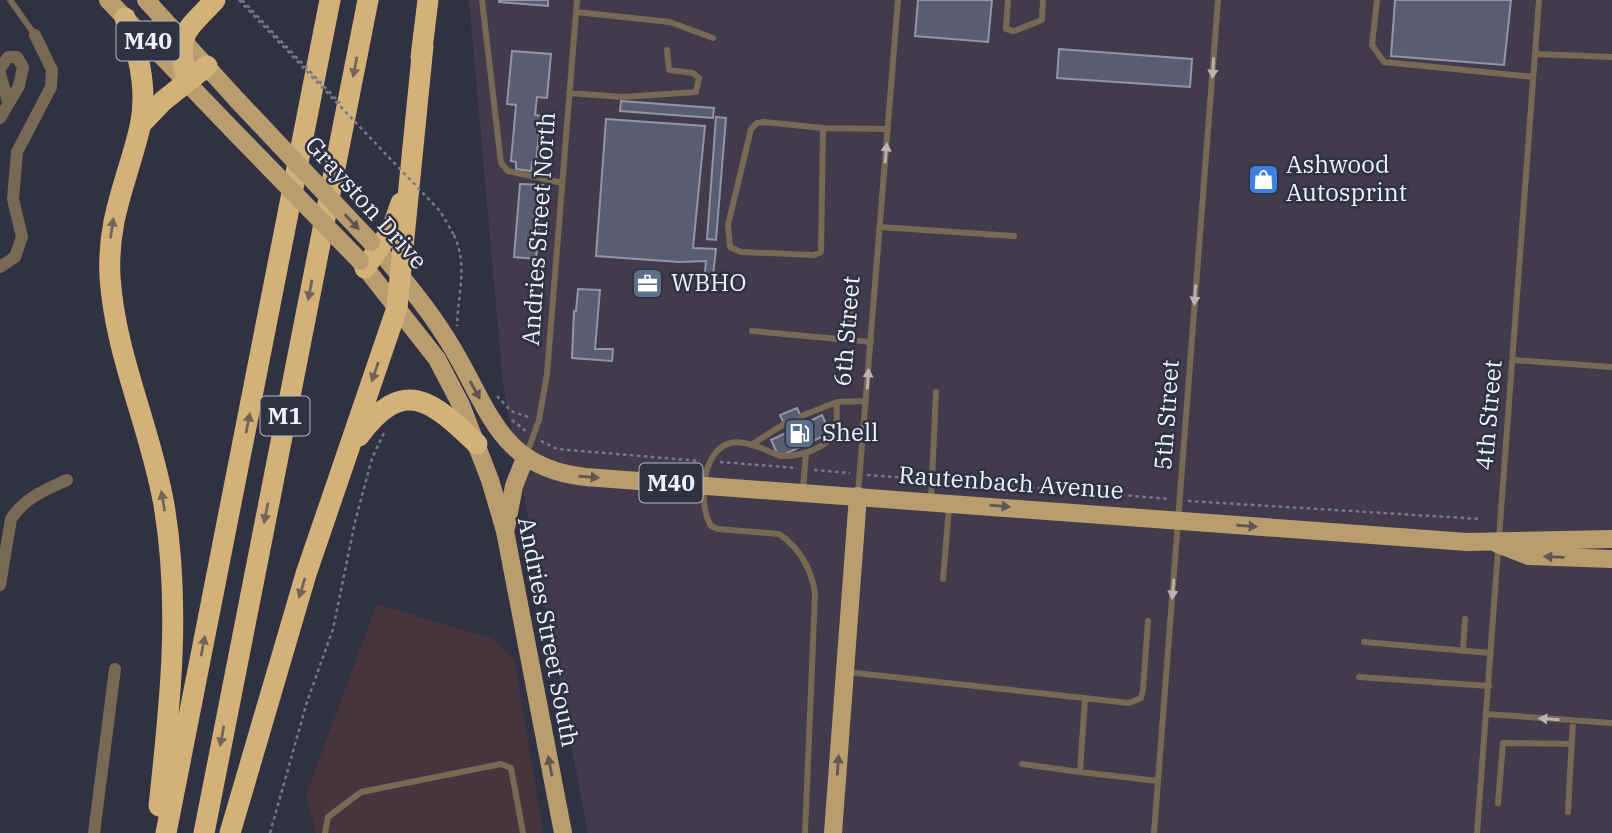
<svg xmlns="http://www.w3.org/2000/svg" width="1612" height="833" viewBox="0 0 1612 833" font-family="'IBM Plex Serif',serif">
	<rect width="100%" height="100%" fill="#303242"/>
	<!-- industrial -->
	<path fill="#423b4c" d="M469,0h1143v833h-1024l-85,-449z"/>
	<!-- education -->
	<path fill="#47343d" d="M377,604l116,35 21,20 29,174h-227l-10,-38z"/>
	<!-- building -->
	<path fill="#5a5d6f" stroke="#9295a9" stroke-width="2" d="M499,0h49v6l-49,-4z
		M918,0h74l-4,42 -73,-6z
		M1395,0h116l-7,65 -113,-9z
		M1059,49l133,10 -2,28 -133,-9z
		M512,51l39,3 -4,44 -10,-1 -2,18 6,1 -5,46h-4l-1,9 -15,-2v-7l-5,-1 5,-56 -9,-1z
		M621,101l93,7 -1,10 -93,-7z
		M716,117l10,1 -10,122 -9,-1z
		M606,119l99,7 -12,122 23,1 -4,35 -8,-1 2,-22 -27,1 -83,-6z
		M520,184l23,1 -7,74 -22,-2z
		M578,289l22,1 -5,59h18l-1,12 -40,-3 2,-47h2z
		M797,408l7,16 18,-9 8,18 -51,24 -8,-17 17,-8 -8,-17z"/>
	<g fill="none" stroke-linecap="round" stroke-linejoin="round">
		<!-- path -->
		<path stroke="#777988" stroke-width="2.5" stroke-dasharray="3.5 3.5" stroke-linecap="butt" d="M454,235c14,31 4,58 3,91
			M497,396l14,15 20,7
			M512,420l14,11
			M541,441l16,8 143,12
			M720,462l77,6
			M814,470l36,3
			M867,475l56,4
			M940,480l230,19
			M1188,501l293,18
			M270,833l37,-131 26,-73 22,-107 17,-64 12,-25"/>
		<!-- service -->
		<path stroke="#776953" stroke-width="6" d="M10,0l25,35
			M482,0l19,163 7,8 54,12
			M1008,0l-2,29 8,2 28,-11 1,-20
			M1377,0l-5,45 12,17 149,15
			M576,12l94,10 43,16
			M1535,54l77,3
			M569,93l54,4 73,-5 3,-14 -6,-5 -24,-3 -2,-20
			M823,128l-59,-6 -7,1 -6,6 -23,96 2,22 11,5 73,3 7,-3 2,-124 65,1
			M880,227l134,9
			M752,331l119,11
			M848,340l5,-38
			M1513,360l99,7
			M801,416l36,-14 29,-1
			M835,430l28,8
			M751,445l33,-21
			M527,453l12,-33 8,-46 30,-374
			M778,455c-13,-5 -33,-16 -48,-12 -29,8 -32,62 -19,83l7,3 61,5c21,14 33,36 36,60l-10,239
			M780,456c17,1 48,-7 55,-25 3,-8 1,-20 2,-29
			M803,489l3,-36
			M858,494l40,-494
			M931,500l5,-108
			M943,579l6,-72
			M1364,642l127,11
			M1463,651l2,-32
			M847,672l282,31 12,-5 2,-8 5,-69
			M1359,677l130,9
			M1085,698l-5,74 78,9
			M1486,714l126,9
			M1022,764l58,8
			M1498,803l5,-60 69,1
			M1568,812l5,-92
			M325,833l3,-16 33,-25 140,-28 10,4 12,65
			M1154,833l64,-833
			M1477,833l62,-833"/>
		<!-- minor -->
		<path stroke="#776953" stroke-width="12" d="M0,69l8,-12h9l6,10 -4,19 -19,32
			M0,74l8,28
			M0,267l15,-10 7,-20 -9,-38 4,-47 34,-65 1,-17 -17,-35
			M0,585l11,-66c13,-21 34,-29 56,-39
			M94,833l21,-164"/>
		<!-- primary -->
		<path stroke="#b99d6f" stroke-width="18" d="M108,0l112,117
			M146,0l92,101
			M371,242c30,33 59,68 82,107 38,64 47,118 132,128l882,65 145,-3
			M360,261l77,98 24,46 29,75 15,51 58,302
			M506,528l8,-42 11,-28
			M1498,544l31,12 83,3
			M833,833l25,-337"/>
		<!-- motorway -->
		<path stroke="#d4b179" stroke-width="21" d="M125,18c14,34 23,72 15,109 -13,55 -33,91 -30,150 5,78 41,152 54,228 17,101 6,200 -5,301
			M421,57l7,-57
			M187,82c-11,-48 -4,-48 28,-82
			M140,125l23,-24 44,-35
			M365,268l27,-39 9,-26
			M359,436c45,-61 73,-35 118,8
			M166,833l164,-833
			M204,833l164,-833
			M230,833l76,-259 91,-266 26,-262"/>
		<!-- path-bridge -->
		<path stroke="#777988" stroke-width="2.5" stroke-dasharray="3.5 3.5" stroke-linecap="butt" d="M239,0l201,211 14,24
			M242,0l98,103"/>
		<!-- primary-bridge -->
		<path stroke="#b99d6f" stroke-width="18" d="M238,101l133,141
			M220,117l140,144"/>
	</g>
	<!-- one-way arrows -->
	<defs><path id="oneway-solid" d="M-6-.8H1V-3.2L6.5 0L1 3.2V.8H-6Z" transform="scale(1.75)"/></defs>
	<g fill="#726558">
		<use href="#oneway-solid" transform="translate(355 67) rotate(101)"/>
		<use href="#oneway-solid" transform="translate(112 228) rotate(-82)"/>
		<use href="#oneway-solid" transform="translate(310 290) rotate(101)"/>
		<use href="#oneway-solid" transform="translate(375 372) rotate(109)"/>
		<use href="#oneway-solid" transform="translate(248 423) rotate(-79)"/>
		<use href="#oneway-solid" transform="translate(163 501) rotate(-100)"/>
		<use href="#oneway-solid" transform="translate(266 513) rotate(101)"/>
		<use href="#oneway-solid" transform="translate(302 588) rotate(107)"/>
		<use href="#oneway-solid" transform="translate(203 646) rotate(-79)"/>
		<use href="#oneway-solid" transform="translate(222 736) rotate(101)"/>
	</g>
	<g fill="#b9b4b0">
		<use href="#oneway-solid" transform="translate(1213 68) rotate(94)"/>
		<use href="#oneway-solid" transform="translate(886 153) rotate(-85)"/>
		<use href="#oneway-solid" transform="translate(1195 295) rotate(94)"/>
		<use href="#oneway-solid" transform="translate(868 379) rotate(-86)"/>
		<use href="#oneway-solid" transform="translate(1173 589) rotate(95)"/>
		<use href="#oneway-solid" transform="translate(1549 719) rotate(-176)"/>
	</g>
	<g fill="#605752">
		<use href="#oneway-solid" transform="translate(352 222) rotate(47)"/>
		<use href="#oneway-solid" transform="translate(475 390) rotate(61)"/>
		<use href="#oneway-solid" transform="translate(589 477) rotate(5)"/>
		<use href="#oneway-solid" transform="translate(1000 506) rotate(5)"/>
		<use href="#oneway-solid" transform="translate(1247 526) rotate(4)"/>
		<use href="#oneway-solid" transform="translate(1554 557) rotate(-178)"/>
		<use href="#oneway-solid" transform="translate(838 765) rotate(-86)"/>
		<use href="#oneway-solid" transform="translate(550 766) rotate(-101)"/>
	</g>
	<!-- icons -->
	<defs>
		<symbol id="shop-square" viewBox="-11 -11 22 22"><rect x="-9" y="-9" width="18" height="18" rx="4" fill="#3f7fe0" stroke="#303242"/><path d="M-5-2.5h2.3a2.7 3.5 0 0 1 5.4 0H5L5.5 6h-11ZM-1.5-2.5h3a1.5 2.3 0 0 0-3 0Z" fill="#fff"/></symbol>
		<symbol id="office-square" viewBox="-11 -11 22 22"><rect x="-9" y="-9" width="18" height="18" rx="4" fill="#5c6f8a" stroke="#303242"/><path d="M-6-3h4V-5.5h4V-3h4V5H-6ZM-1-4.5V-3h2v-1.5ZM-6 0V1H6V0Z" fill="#fff"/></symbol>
		<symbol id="fuel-square" viewBox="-11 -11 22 22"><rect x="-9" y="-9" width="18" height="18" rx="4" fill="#5c6f8a" stroke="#303242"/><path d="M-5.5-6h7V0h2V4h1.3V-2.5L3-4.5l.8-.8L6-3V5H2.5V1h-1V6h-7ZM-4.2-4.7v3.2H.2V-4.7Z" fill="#fff"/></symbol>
	</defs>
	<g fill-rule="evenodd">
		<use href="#shop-square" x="1246" y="162" width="35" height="35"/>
		<use href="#office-square" x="630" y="266" width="35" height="35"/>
		<use href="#fuel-square" x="782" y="416" width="35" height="35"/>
	</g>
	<g text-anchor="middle" stroke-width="5" stroke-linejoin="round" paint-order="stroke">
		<!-- shield labels -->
		<g fill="#303242" stroke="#b6b8c4" stroke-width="2">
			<rect x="116.5" y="21.5" width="63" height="39" rx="5"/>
			<rect x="260.5" y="396.5" width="49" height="39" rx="5"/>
			<rect x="639.5" y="463.5" width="63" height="39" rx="5"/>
		</g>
		<g font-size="23" font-weight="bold" fill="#eff1fc">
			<text x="148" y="49">M40</text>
			<text x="285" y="424">M1</text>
			<text x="671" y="491">M40</text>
		</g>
		<!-- poi labels -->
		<g font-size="24" fill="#eff1fc" stroke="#303242" text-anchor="start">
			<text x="1286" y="173">Ashwood<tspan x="1286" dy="28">Autosprint</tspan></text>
			<text x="671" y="291">WBHO</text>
			<text x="822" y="441">Shell</text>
		</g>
		<!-- street labels -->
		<g font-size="24" fill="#eff1fc" stroke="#303242">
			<text transform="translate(366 203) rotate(48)" y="8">Grayston Drive</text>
			<text transform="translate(539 229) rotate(-86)" y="8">Andries Street North</text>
			<text transform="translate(847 331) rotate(-85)" y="8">6th Street</text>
			<text transform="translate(1167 415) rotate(-86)" y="8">5th Street</text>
			<text transform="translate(1489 415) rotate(-85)" y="8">4th Street</text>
			<text transform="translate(1011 483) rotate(4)" y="8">Rautenbach Avenue</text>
			<text transform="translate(548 632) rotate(79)" y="8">Andries Street South</text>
		</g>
	</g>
</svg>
